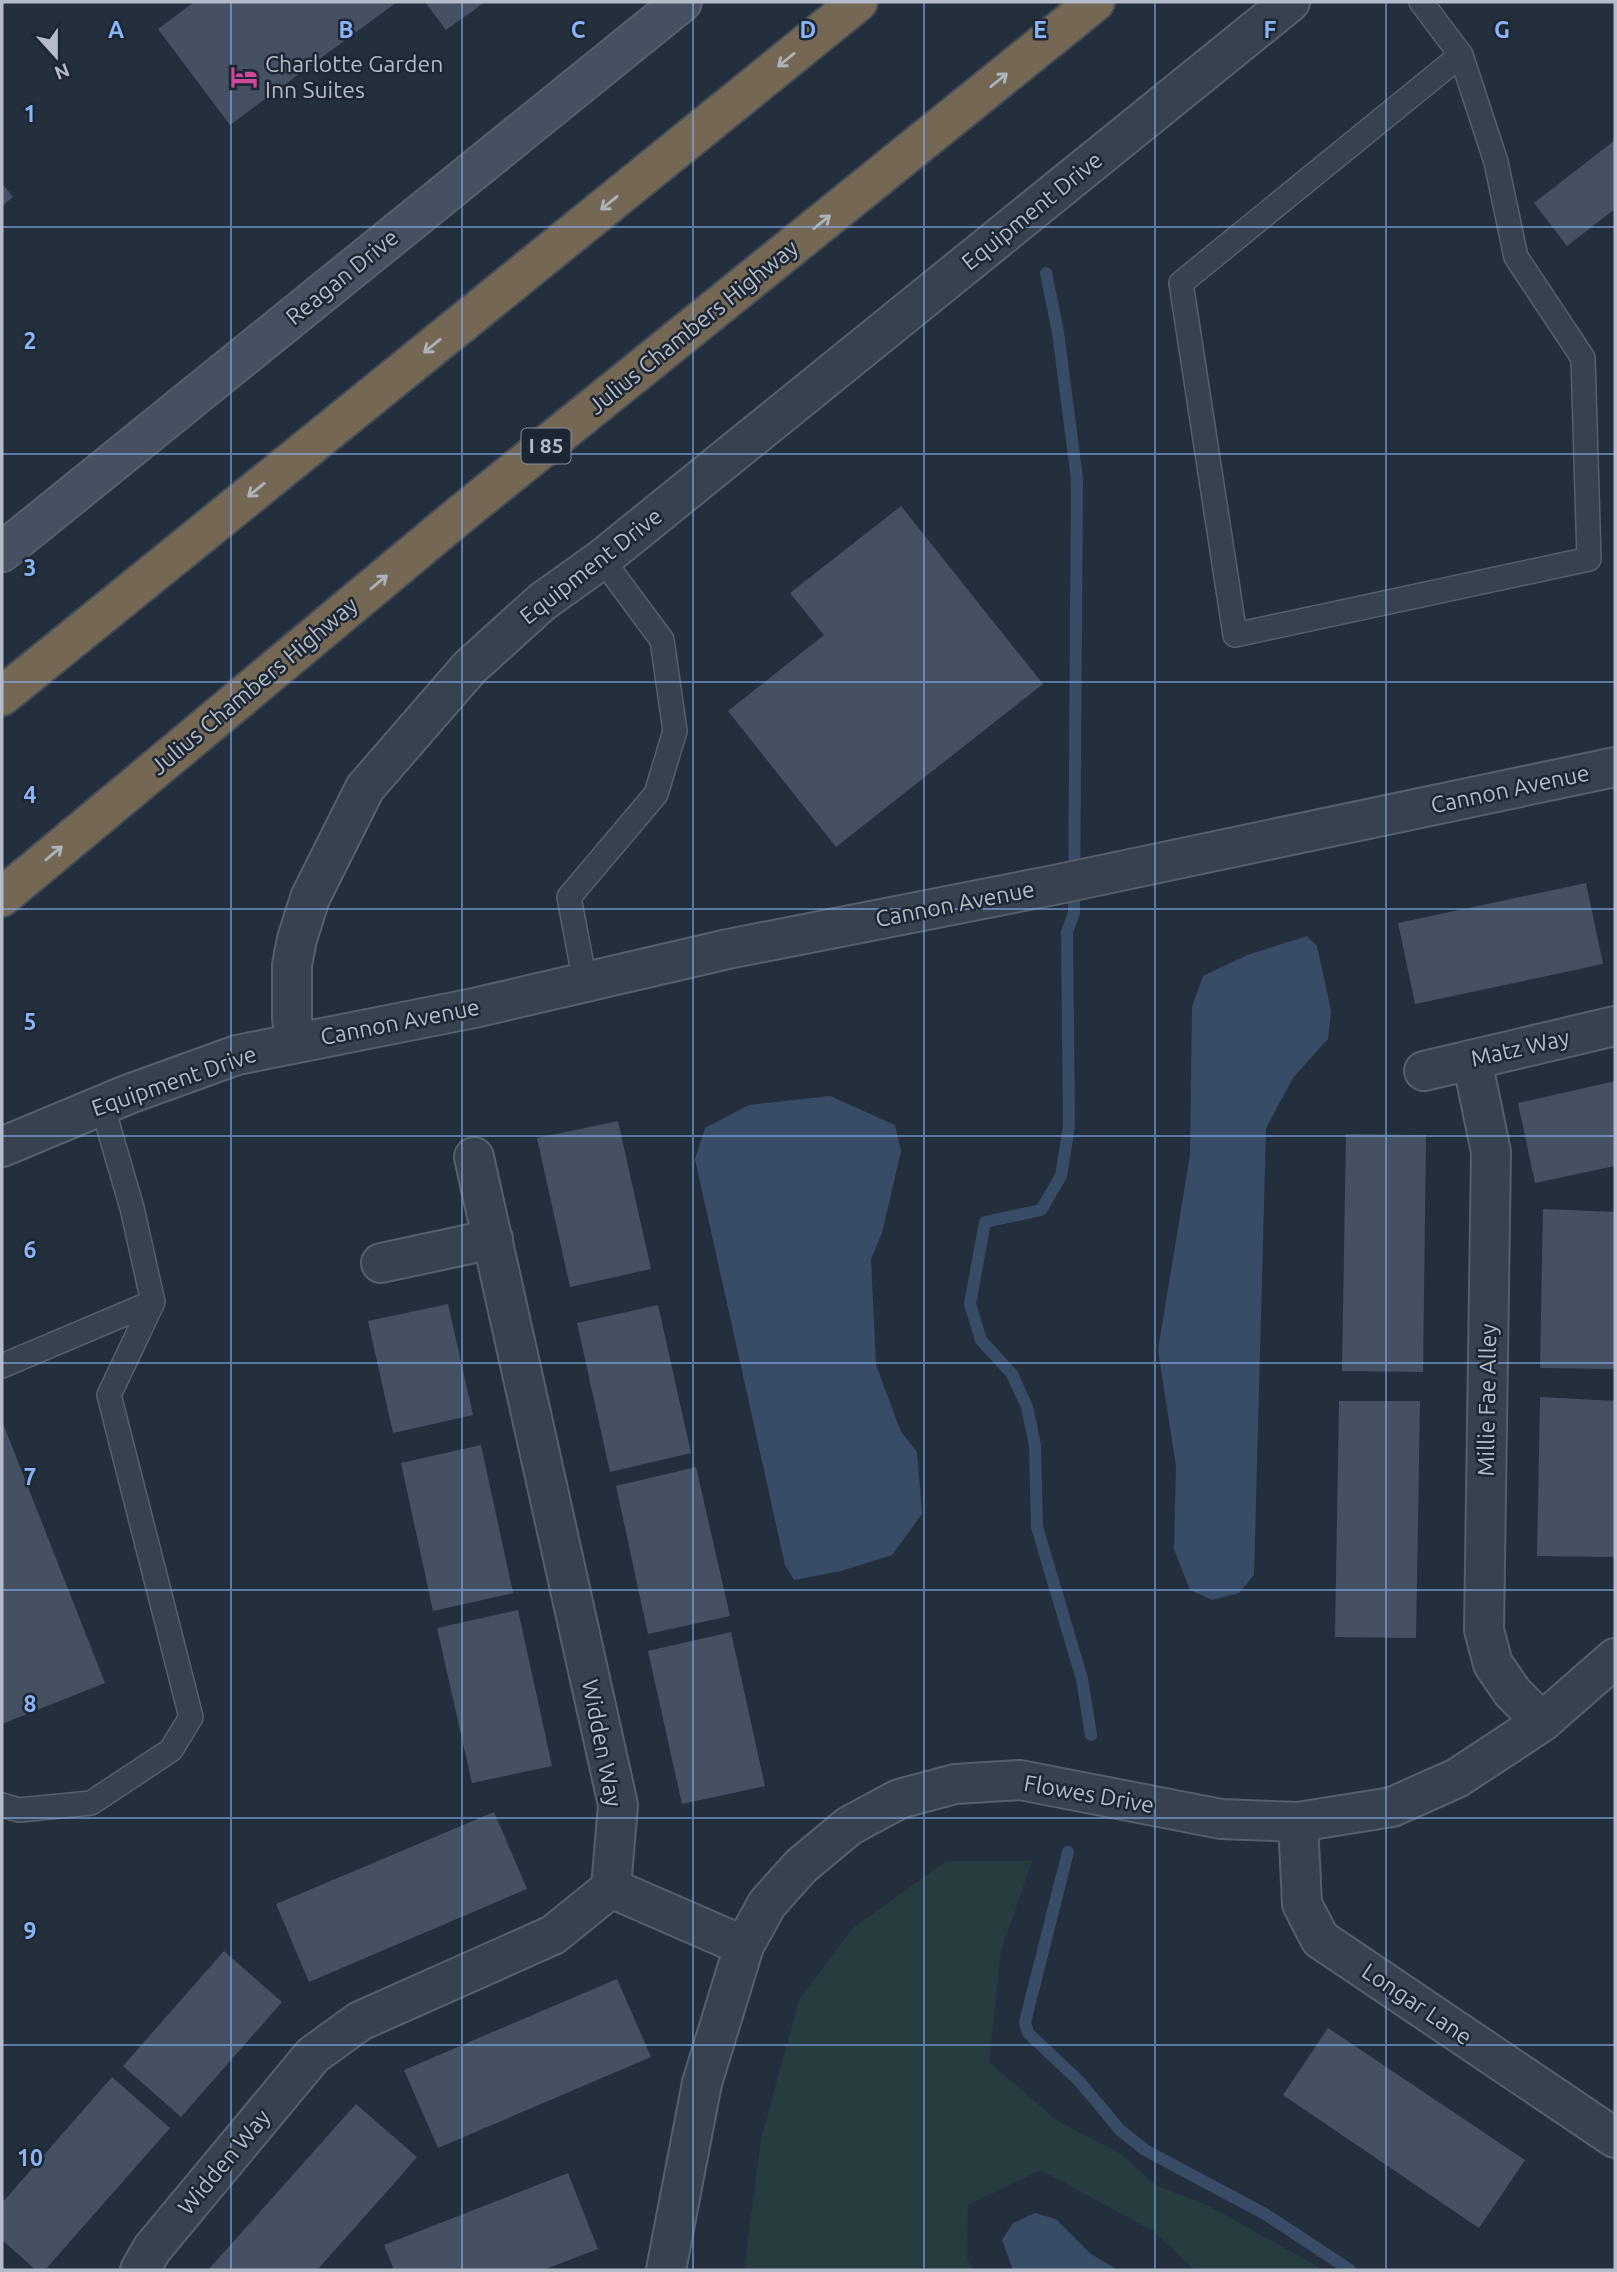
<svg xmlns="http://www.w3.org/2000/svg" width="1617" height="2272" viewBox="0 0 1617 2272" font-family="Ubuntu,sans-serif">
	<rect width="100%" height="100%" fill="#242f3e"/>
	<!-- green -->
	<path fill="#263c3f" d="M946,1861h86l-31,90 -12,111 67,58 65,34 36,32 50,19 117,65h-129l-42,-39 -112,-61 -73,35 -1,52 6,13h-229l17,-131 38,-139 53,-71z"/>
	<!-- water -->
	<path fill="#394c67" d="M1307,936l10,10 14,65 -3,28 -35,39 -27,50 -12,447 -15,18 -27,7 -22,-10 -16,-41 2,-83 -18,-116 32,-195 2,-148 11,-31 44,-21z
		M830,1096l65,29 6,26 -19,82 -11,26 5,106 25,67 16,20 5,62 -30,41 -51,16 -47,9 -9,-15 -90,-406 10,-31 44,-23z
		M1035,2213l21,6 35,35 27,16h-105l-11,-30 11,-17z"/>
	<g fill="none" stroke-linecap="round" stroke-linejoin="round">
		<!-- stream -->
		<path stroke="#394c67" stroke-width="12" d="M1046,273l12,59 19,147 -3,434 -7,19 2,194 -8,50 -20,34 -56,12 -15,82 11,36 31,34 15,33 8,38 2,82 45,152 9,56
			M1068,1852l-43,170 3,11 51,48 41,49 25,20 120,64 85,56"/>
	</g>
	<!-- building -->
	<path fill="#455162" d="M194,2h203l-167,123 -72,-96z
		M425,2h60l-39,28z
		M1615,140v69l-48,37 -33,-43z
		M2,183l11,14 -11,9z
		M901,506l142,178 -207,163 -108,-136 96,-76 -34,-42z
		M1586,883l17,81 -188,40 -17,-81z
		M1615,1081v85l-80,17 -17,-80z
		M618,1121l33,148 -81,18 -33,-149z
		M1346,1134l80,1 -3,237 -81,-1z
		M1543,1209l72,3v157l-75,-1z
		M448,1304l25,111 -80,18 -25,-112z
		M658,1305l33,148 -81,19 -33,-149z
		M1540,1397l75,4v156l-78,-1z
		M1339,1401h81l-4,237 -81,-1z
		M2,1421l103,262 -103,41z
		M481,1445l32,148 -80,18 -32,-148z
		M696,1467l34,149 -82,18 -32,-148z
		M518,1610l34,156 -80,17 -35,-155z
		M731,1632l34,154 -83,18 -34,-153z
		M494,1812l33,77 -218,93 -33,-78z
		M224,1951l58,51 -101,115 -58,-51z
		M617,1979l34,78 -213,91 -34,-78z
		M1328,2028l197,132 -46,68 -196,-133z
		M112,2077l58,51 -125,142h-9l-34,-30v-37z
		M356,2104l61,53 -26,30 -74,83h-109z
		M568,2173l30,76 -55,21h-149l-10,-25z"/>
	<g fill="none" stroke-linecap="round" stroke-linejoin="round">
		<defs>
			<path id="lane" d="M1421,2l40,53 35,107 20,95 67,101 6,201 -354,76 -54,-352 280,-228
				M585,982l-16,-85 87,-103 19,-63 -13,-91 -60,-81
				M2,1366l151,-64
				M2,1805l17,5 72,-7 80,-53 20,-33 -82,-322 44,-93 -21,-94 -30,-103"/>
			<path id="street" d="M295,1042l-3,-24v-53l5,-26 13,-41 55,-110 105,-121 72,-65 60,-43 688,-557
				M1472,1060l19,92 -7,478 9,34 20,29 29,29
				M1424,1071l191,-45
				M2,1147l127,-53 108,-39 237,-47 254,-59 326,-64 561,-118
				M381,1263l112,-24
				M1298,1822l4,82 18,35 295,199
				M611,1888l133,58
				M140,2270l12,-21 161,-194 47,-34 193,-86 58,-47 7,-83 -144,-648
				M666,2270l36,-187 42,-137 23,-42 34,-38 48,-40 50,-27 56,-15 65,-4 201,39 77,3 94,-15 65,-29 85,-56 73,-64"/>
			<path id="secondary" d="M2,552l680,-550"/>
			<path id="highway" d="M2,696l856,-694
				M2,897l459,-383 634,-512"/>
		</defs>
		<!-- lane casing -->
		<use href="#lane" stroke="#565f6c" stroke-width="26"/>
		<!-- street casing -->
		<use href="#street" stroke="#565f6c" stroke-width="42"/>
		<!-- secondary casing -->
		<use href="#secondary" stroke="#565f6c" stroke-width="42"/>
		<!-- highway casing -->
		<use href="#highway" stroke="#434c59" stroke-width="42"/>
		<!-- lane -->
		<use href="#lane" stroke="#38414e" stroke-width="23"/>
		<!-- street -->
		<use href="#street" stroke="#38414e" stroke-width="38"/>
		<!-- secondary -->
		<use href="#secondary" stroke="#465061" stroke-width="38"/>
		<!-- highway -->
		<use href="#highway" stroke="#746855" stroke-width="38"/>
	</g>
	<!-- one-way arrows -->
	<defs><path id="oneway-shaft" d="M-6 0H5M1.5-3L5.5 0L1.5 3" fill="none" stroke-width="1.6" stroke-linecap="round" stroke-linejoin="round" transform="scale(1.75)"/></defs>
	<g stroke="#aeb4bd">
		<use href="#oneway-shaft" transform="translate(786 60) rotate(141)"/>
		<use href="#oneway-shaft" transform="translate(999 80) rotate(-39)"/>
		<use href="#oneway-shaft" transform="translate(609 203) rotate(141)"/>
		<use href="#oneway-shaft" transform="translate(822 222) rotate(-39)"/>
		<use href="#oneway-shaft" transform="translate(432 346) rotate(141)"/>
		<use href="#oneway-shaft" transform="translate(256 490) rotate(141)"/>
		<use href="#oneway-shaft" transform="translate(379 582) rotate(-40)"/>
		<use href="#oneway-shaft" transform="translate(54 853) rotate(-40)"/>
	</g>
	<!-- grid -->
	<path fill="none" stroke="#8ab4f8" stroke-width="2" stroke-opacity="0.55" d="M231,2v2268M462,2v2268M693,2v2268M924,2v2268M1155,2v2268M1386,2v2268M2,227h1613M2,454h1613M2,682h1613M2,909h1613M2,1136h1613M2,1363h1613M2,1590h1613M2,1818h1613M2,2045h1613"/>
	<!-- icons -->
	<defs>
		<symbol id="hotel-bare" viewBox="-9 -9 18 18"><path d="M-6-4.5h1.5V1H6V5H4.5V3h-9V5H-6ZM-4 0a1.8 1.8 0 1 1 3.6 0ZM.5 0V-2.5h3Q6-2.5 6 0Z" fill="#d1479c" stroke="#1d2633" stroke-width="2.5" paint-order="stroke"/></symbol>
	</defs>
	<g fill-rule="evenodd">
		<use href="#hotel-bare" x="225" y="58" width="38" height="38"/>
	</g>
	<g text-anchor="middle" stroke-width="5" stroke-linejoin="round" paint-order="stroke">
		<!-- shield labels -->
		<rect fill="#1d2633" stroke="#878f9c" stroke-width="2" x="521.5" y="428.5" width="49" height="35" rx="5"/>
		<g font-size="21" font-weight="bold" fill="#b4bcc9">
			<text x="546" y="453">I 85</text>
		</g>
		<!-- poi labels -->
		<g font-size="23" fill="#b4bcc9" stroke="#1d2633" text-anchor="start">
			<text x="265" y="72">Charlotte Garden<tspan x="265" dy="26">Inn Suites</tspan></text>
		</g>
		<!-- street labels -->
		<g font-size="23" fill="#b4bcc9" stroke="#1d2633">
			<text transform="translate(1032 211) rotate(-39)" y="8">Equipment Drive</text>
			<text transform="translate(342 277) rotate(-39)" y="8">Reagan Drive</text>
			<text transform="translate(693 327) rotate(-39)" y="8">Julius Chambers Highway</text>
			<text transform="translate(591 566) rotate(-38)" y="8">Equipment Drive</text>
			<text transform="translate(254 686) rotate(-40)" y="8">Julius Chambers Highway</text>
			<text transform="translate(1510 789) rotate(-12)" y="8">Cannon Avenue</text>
			<text transform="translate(955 904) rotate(-11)" y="8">Cannon Avenue</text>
			<text transform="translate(400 1022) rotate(-11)" y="8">Cannon Avenue</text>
			<text transform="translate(1520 1048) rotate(-13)" y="8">Matz Way</text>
			<text transform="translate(174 1081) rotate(-19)" y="8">Equipment Drive</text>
			<text transform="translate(1487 1400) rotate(-89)" y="8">Millie Fae Alley</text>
			<text transform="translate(602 1743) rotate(79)" y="8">Widden Way</text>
			<text transform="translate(1089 1794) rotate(10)" y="8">Flowes Drive</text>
			<text transform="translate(1417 2004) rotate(34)" y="8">Longar Lane</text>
			<text transform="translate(224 2162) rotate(-50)" y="8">Widden Way</text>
		</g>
	</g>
	<g font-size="23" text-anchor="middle" font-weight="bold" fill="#8ab4f8" stroke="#1d2633" stroke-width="5" stroke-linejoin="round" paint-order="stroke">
		<text x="116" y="38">A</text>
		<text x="346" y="38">B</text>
		<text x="578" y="38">C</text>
		<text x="808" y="38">D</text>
		<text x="1040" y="38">E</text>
		<text x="1270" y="38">F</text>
		<text x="1502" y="38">G</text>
		<text x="30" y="122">1</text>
		<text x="30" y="349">2</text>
		<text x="30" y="576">3</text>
		<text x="30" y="803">4</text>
		<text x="30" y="1030">5</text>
		<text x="30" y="1258">6</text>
		<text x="30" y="1485">7</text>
		<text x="30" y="1712">8</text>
		<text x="30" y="1939">9</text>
		<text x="30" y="2166">10</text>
	</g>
	<!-- border -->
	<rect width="1617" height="2272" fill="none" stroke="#b4bcc9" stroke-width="7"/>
	<!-- north arrow -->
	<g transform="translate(56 56) rotate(159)" stroke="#1d2633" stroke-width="5" paint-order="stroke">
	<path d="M0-5L12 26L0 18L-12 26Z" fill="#b4bcc9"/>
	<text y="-10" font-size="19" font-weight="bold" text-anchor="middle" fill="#b4bcc9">N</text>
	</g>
</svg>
